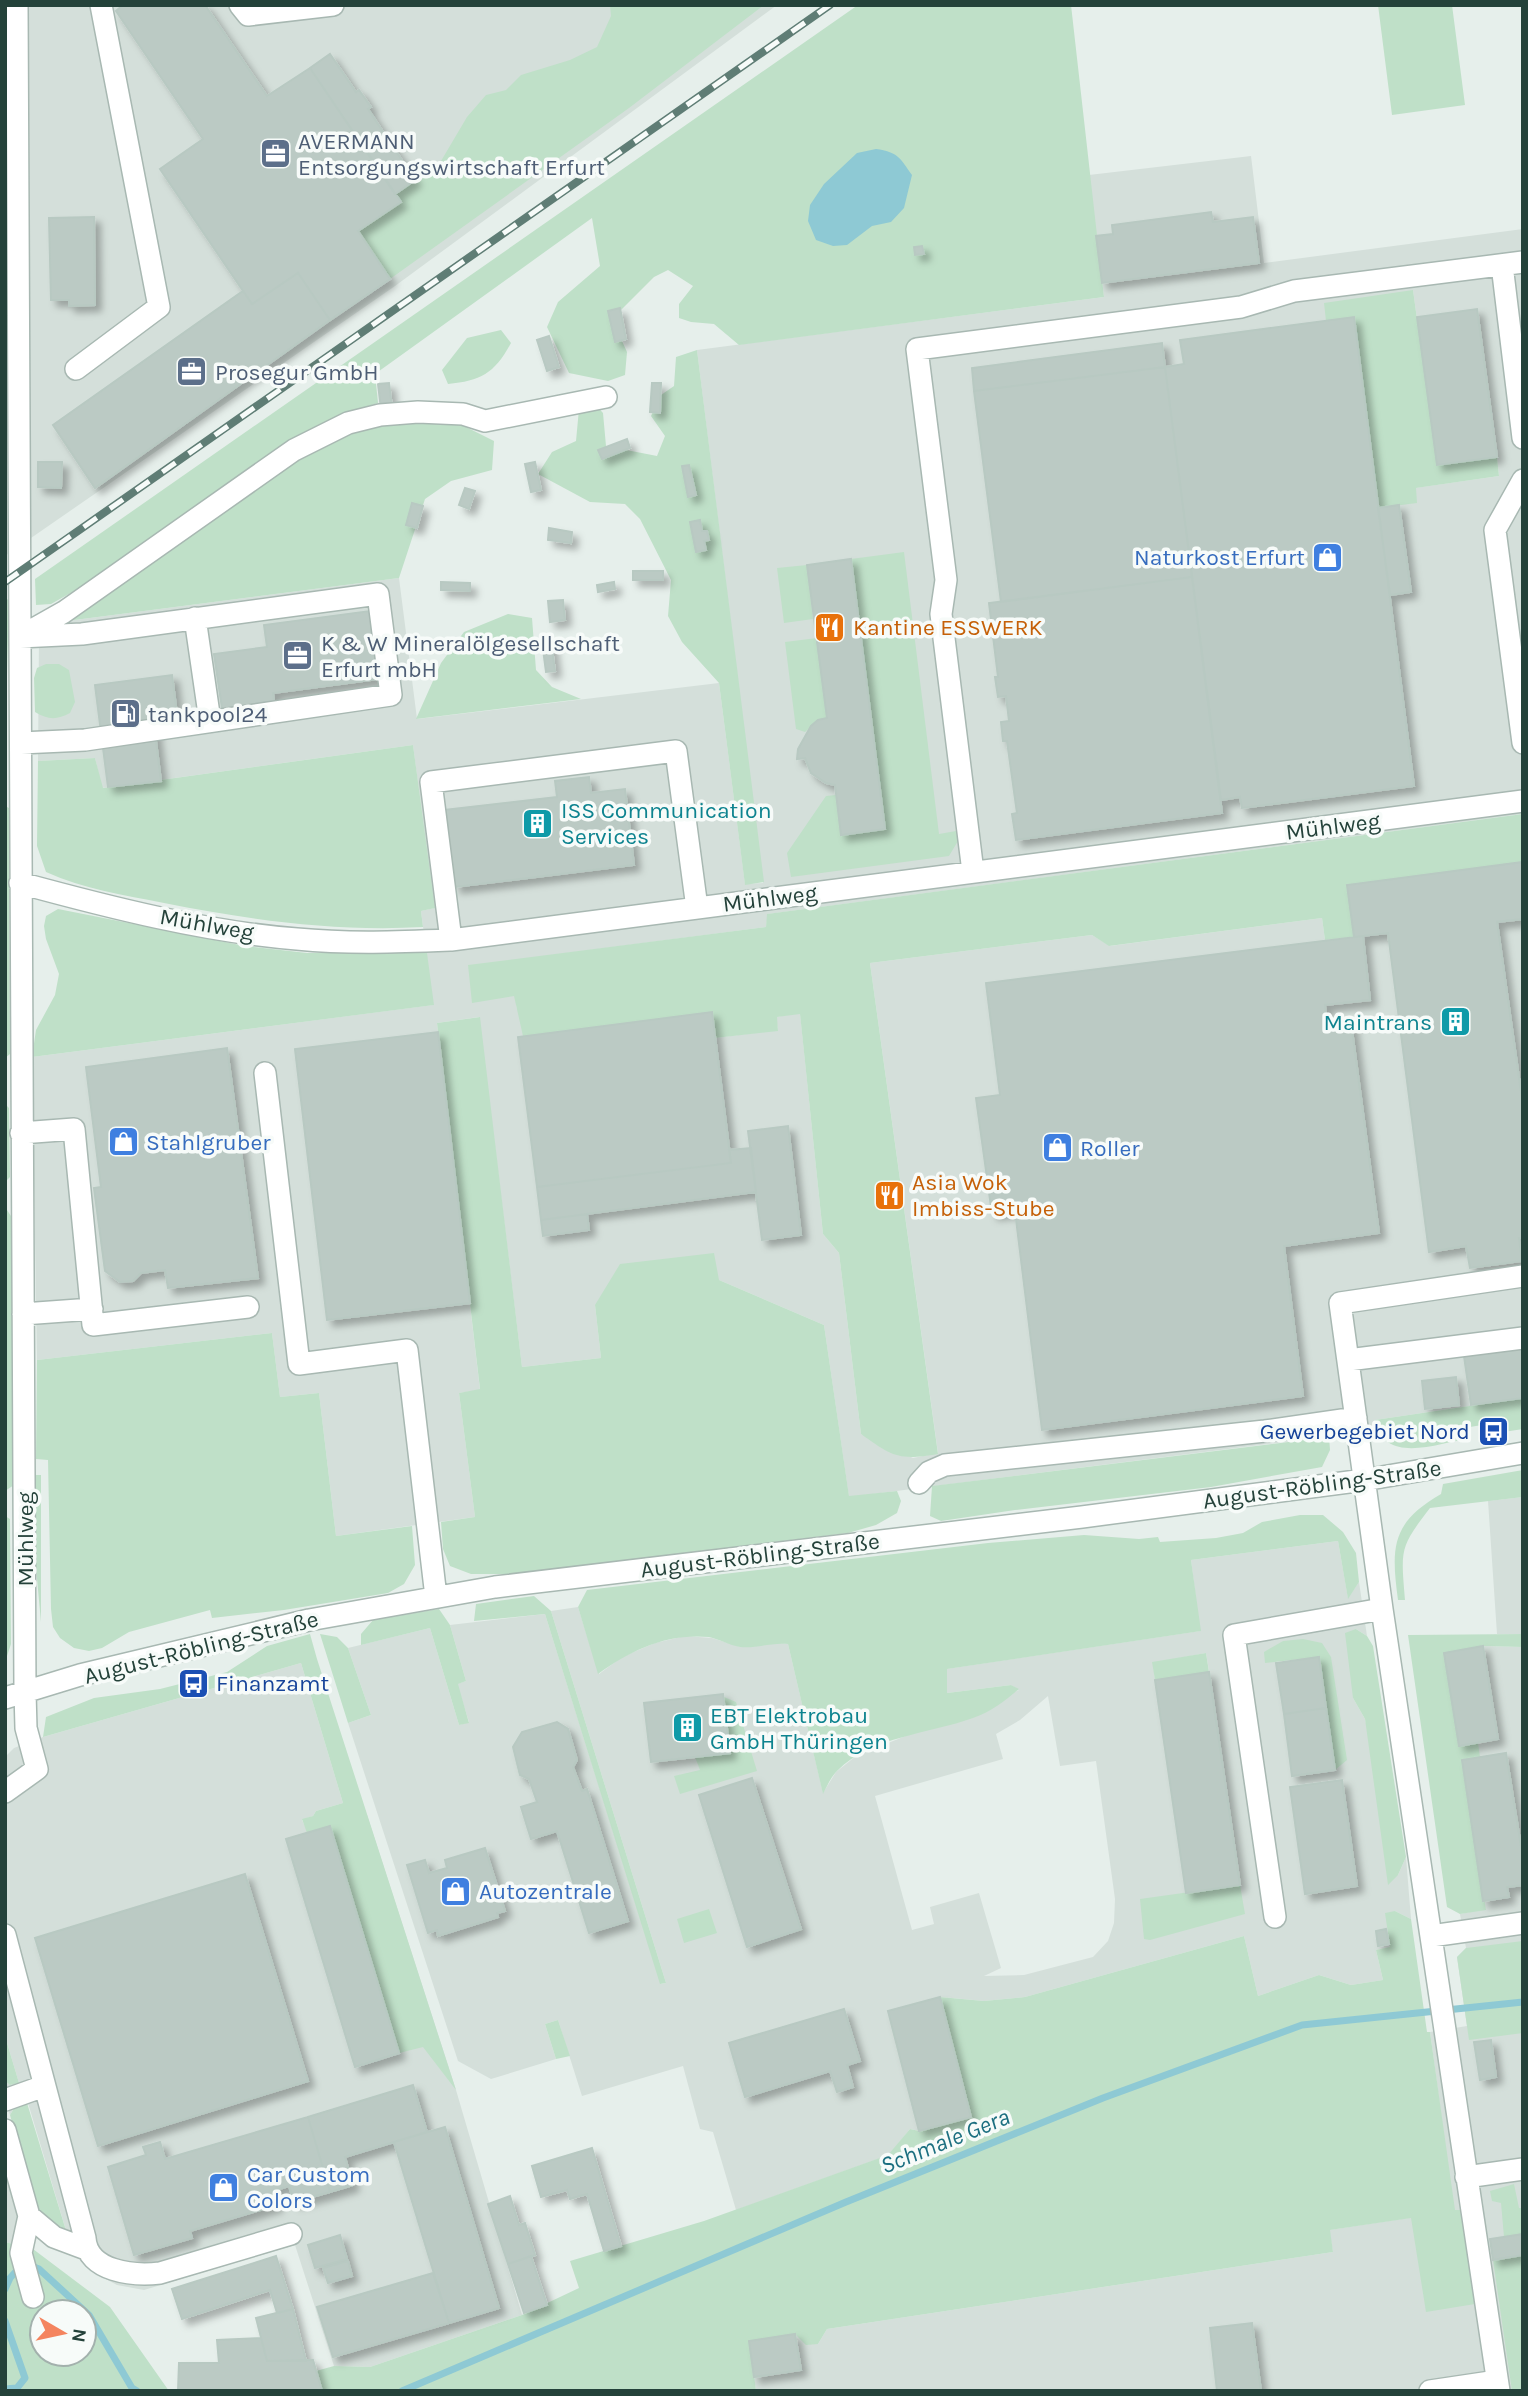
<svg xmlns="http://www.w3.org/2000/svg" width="1528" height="2396" viewBox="0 0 1528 2396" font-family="Karla,sans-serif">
	<defs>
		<filter id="shadow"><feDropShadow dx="6" dy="6" stdDeviation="3.5" flood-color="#0004"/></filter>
	</defs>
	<rect width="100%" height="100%" fill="#e6efeb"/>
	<!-- built -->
	<path fill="#d4dfda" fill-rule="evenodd" d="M5,5h772l-382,281 -390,270z
		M1251,156l13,107 259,-34v585l-755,100 -2,13 -298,39 47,30 2,13 195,3 3,26 63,-8 -2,-13 24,-4 23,221 16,19 22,181 52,24 25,-5 -68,-490 222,-28 18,11 212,-28 3,22 28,-3 -6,-52 176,-23v536l-148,22 3,13 -71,6 -458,58 -25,-172 -105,-45 -124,25 6,53 -79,9 -43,-350 -42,6 43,367 -21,3 16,124 -139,19 -17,-143 -39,4 -8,-64 -235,27 -5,-303 401,-52 -12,-94 13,-3 -21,-163 -311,43 -7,-30 -57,3 1,-126 20,-13 340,-44 18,141 302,-36 26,201 18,-1 -66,-533 407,-53 -15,-122zM1413,290l24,175 60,-8 2,19 -84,12zM885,829l54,5 -152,19 55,-18z
		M1523,1497v137h-26l-9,-133z
		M1338,1541l10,57 11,-16 8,54 -11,-7 -3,69 12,21 33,156 8,-18 5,62 -16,-8 -5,37 -14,2 7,30 -32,5 -32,-10 -61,21 -14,-60 -219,61 -41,4 -43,-4 30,120 -52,14 -9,-2 -21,26 -153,55 -23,-78 -13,-3 -17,-63 -101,30 -24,-76 -13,4 11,35 -65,20 -33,-18 -110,-338 23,-8 -23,-67 82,-20 29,97 10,-3 -12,-38 9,-3 -16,-56 95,-11 116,370 5,-1 -115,-372 27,-4 21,67 23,-17 33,-14 30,-7 27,2 29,9 38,-4 9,1 35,149 13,-21 20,-16 163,-66 -8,-5 -64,8 -1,-24 254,-38 -9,-71zM1283,1641l48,16 4,112 -16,-112 -43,6zM1206,1653l3,18 -54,8 -2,-16zM1048,1696l12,70 36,-5 19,138 -1,24 -6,18 -15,16 -69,18 -40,1 17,-8 -22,-75 -49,14 4,17 -22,6 -37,-134 128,-37 -7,-25 24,-14z
		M1483,1646l40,1v744h-767l-7,-50 46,-7 23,10 9,-15 506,-77 -4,-22 125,-19 -24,-179 37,-6 -10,-69 9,-9 -6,-34 25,-5 -23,-149 16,-17 -19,3 -15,-93z
		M301,1663l42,140 -27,8 -3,5 -11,4 6,12 59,-17 89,275 66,225 -152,52 -36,-1 -39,-121 -151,45 -27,-5 -17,-9 -18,-14 -14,-25 -40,-134 -12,2 -6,10 -5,-15v-19l5,4 9,-2 -14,-47v-279l9,-9 29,-11z
		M5,2149l28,100 -28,-7z"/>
	<!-- green -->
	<path fill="#bfe0c8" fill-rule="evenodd" d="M610,5h154l-135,103 -239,171 -32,-48 42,-28 -5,-9 46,-33 26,-44 19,-22 20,-5 15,-15 49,-15 27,-13 14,-31z
		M858,5h213l33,292 -365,48 -25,-21 -23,-2 -12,-4v-14l14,-18 -25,-16 -14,7 -42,42 15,33 -2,23 -17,6 -39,-8 -22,-46 11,-25 42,-36 -8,-48 -217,156 3,29 -29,9 -225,151 -73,41 -15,1 -1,-26z
		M1378,5h74l13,100 -73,10z
		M1413,290l24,175 60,-8 2,19 -83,12 1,15 -39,5 -52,-187 -2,-18z
		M501,330l10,13c-16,30 -30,38 -63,41l-6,-14 25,-32z
		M697,350l67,532 -19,3 -26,-202 -37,-41 -14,-26 3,-36 -31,-61 -15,-15 -35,-2 -52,-28 14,-22 24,-11 3,-32 14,-7 10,11 3,33 51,10 8,-20 -14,-20 10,-21 13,-9 2,-29z
		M456,422l38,19 -2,29 -41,11 -26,18 -26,79 -340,44 274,-187 47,-12z
		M904,552l35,282 17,-3 2,10 -9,15 -158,21 -4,-24 39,-57 10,-1 6,40 43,-6 -34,-270z
		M807,565l6,54 -29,4 -7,-55z
		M9,599l-4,152v-151z
		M508,614l24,4 4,52 16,17 29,12 -165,20 25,-56 23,-31z
		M817,638l10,80 -9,2 -13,12 -9,-3 -11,-87z
		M46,664h13l10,6 6,32 -5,11c-13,7 -22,7 -35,-1l-1,-34 3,-10z
		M413,745l22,163 -14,3 2,16c-87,5 -173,-7 -259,-24 -40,-8 -80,-14 -118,-31l-9,-26 1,-85 57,-3 8,30z
		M5,806l4,2 1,246 -5,4z
		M1523,814v48l-176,23 7,52 -29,3 -3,-22 -213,28 -17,-11 -222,28 68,491c-40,7 -46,2 -77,-20l-22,-181 -16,-19 -23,-220 -23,3 1,14 -63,7 -4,-26 -188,24 -9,-40 -42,7 -4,-38 298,-38 1,-13z
		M58,909l187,37 62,7h120l7,52 -402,52 4,-27 19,-35 4,-21 -13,-35 -2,-13 2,-10z
		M480,1017l42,350 79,-9 -6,-53 25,-41 94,-11 5,27 105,45 25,171 48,-5 4,10 -4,12 -21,12 -28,8 -337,41h-40l-21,-8 -7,-17 -2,-27 34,-5 -16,-124 21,-4 -43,-366z
		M5,1104l4,4 1,69 -5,5z
		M5,1207l6,9 3,269 -9,6z
		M272,1333l8,64 39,-4 17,143 76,-10 3,39 -11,19 -16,9 -104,17 -72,8 -2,-8 -81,22 -27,16 -13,3 -15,-3 -14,-10 -7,-11 -2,-18 -3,-149 -12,-1 1,-99z
		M1523,1398v31l-26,4 -3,-10 -24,4 1,11c-33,5 -87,28 -96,-18z
		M1329,1437l1,13 -8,17 -111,20 -196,23 -74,11 -11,-5 2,-30z
		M1523,1470v27l-93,11c-31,40 -29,42 -25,92h-7c-7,-53 -7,-77 43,-106l2,-10z
		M35,1475h6v147l-6,-65z
		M1300,1515h23l20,17 13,21 3,29 -11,17 -10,-58 -147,19 10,71 -254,38v24l64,-8 8,4c-14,12 -28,23 -46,29 -44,16 -101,18 -136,53 -6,6 -10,15 -14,23l-35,-150c-16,-2 -33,5 -48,3 -11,-2 -21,-8 -31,-10 -42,-4 -78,13 -111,37l-20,-67 9,-17 401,-47 96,-8 55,4 19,-2 2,5 56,-4 27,-5 19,-11z
		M5,1516l5,3 1,125 -6,18z
		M534,1596l17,15 115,372 -6,1 -115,-370 -71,7 2,-17z
		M439,1609l11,16 16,56 -8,3 11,39 -10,2 -29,-97 -69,17v-11l12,-14z
		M1356,1629l11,7 6,10 33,211 -8,18 -10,10 -23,-166 -12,-21 -8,-65z
		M310,1634l7,25 139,431 -33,-43 -24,6 -69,-227 -23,7 -5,-14 11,-3 3,-5 27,-8 -42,-140 -258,74 3,-20 48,-19 66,-9 67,-17 40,-26z
		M320,1634l17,3 11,11 23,67 -23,8z
		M1523,1634v13l-40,-1 -39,7 15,92 19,-2 2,14 -18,3 24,150 -26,4 -13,-7 -39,-272z
		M1303,1639l19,4 9,14 16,103 -12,10 -16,-113 -54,6 -1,-11 19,-11z
		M1206,1653l3,19 -54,8 -3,-18z
		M724,1697l12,5 21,69 -77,23 -6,-18 26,-6 -5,-13 35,-4z
		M1240,1885l5,29 -95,26 -6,-1 -4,-40z
		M709,1909l8,24 -33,10 -7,-24z
		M1395,1911l16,8 16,113h3l25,178h5l15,94 -49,8 -15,-94 -81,12 3,22 -506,77 -9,15 -12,1 -11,-11 -45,7 6,50h-434l-6,-20 18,-5 36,1 152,-52 57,-27 -9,-27 134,-40 184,-66 22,-26 9,2 52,-14 -31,-120 44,4 41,-4 219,-61 14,60 61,-21 32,10 32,-5 -7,-30 14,-3 -5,-34z
		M1523,1941v92l-54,7 -12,-83 9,-9z
		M558,2020l12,36 -14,3 -11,-35z
		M5,2036l14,47 -9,2 -5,-4z
		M27,2103l41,134 -26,-10 -32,-112 6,-10z
		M1514,2184l5,24h4v26l-19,3 -3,-34 -9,-2 -2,-10z
		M5,2242l28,7 77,58 59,84h-164zM42,2312h42v42h-42z
		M1523,2255v136h-11l-19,-131z"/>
	<!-- water -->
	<path fill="#8ec9d4" d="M876,149c22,3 24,9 36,26l-8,33 -13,14 -19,4 -25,19 -14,1 -17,-6 -8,-19 2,-16 14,-21 33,-31z"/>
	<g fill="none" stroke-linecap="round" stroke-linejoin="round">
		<!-- stream -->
		<path stroke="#8ec9d4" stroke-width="7" d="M29,2265l10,4 50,46 43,73 5,3
			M5,2289l5,-11 10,-11
			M5,2321l20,57 -8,10 -12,1
			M402,2391l444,-189 257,-104 199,-73 221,-23"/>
	</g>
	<!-- building -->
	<path fill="#bbcac4" stroke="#b8c9c2" stroke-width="2" filter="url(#shadow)" d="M123,5h82l62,91 43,-28 91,134 -43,29 32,48 -60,41 -32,-47 -46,31 -92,-135 43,-30 -87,-128z
		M330,54l26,38 3,-2 12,17 -3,2 47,71 -20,14 -85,-126z
		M1211,212l2,10 40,-5 6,46 -157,20 -6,-47 17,-2 -1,-9z
		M94,217l1,88 -26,1v-6h-18l-2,-82z
		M922,246l2,8 -9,1 -1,-8z
		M298,273l32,47 -235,168 -42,-63 190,-134 9,13z
		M620,308l6,31 -11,3 -7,-31z
		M1477,309l20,148 -60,8 -20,-148z
		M1354,317l60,469 -172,22 -2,-11 -19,3 -56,-433 19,-3 -4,-24z
		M549,336l10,31 -12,4 -10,-31z
		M1162,343l3,24 -191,24 -2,-23z
		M1165,367l27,210 -191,25 -27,-211z
		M389,383l3,24 -11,2 -3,-25z
		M652,383h9l-1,30 -10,-1z
		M627,439l3,9 -28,11 -4,-9z
		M38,462h24l-1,26 -23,-1z
		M535,462l6,28 -10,2 -6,-28z
		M689,465l7,30 -8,2 -6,-31z
		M465,488l10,3 -6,18 -10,-4z
		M412,503l11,3 -6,22 -11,-3z
		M1399,505l12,87 -21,3 -12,-87z
		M700,520l2,11h5l2,9 -5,1 2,9 -10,2 -6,-30z
		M549,528l23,4 -1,11 -23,-3z
		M851,559l34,270 -44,6 -6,-50 -9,-2 -15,-10 -6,-15 -8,1 1,-10 13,-23 7,-6 9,-2 -20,-153z
		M633,571h30v9h-30z
		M1192,577l30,236 -206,27 -4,-26 5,-1 -10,-72h-4l-2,-19 8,-1 -3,-25 -8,1 -3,-20h3l-9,-74z
		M441,582l29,1v8l-29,-1z
		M614,582l1,7 -17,3 -1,-7z
		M563,600l2,20 -15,2 -2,-21z
		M370,611l9,68 -106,14 2,15 -52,7 -9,-61 53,-7 -3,-22z
		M551,641l4,30 -9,1 -4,-30z
		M172,675l6,47 -24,3 7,56 -53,6 -13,-102z
		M589,777l2,16 34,-4 9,76 -179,22 -10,-77 112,-13 -2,-16z
		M1523,862v57l-26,3 26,184v132h-4l3,23 -52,7 -4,-22 -37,6 -41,-319 -34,4 -7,-52z
		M1363,936l7,64 -45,5 2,19 24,-2 28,211 -95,13 19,150 -261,34 -27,-219 -23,3 -16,-116 24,-3 -14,-112z
		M712,1012l19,151 -194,24 -19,-150z
		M438,1032l32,271 -143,17 -32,-271z
		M227,1048l31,230 -90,10 -3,-18 -24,3 -8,8 -13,1 -15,-11 -11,-83 7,-1 -15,-120z
		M788,1126l13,109 -39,5 -14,-109z
		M751,1148l5,44 -215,28 -4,-33 194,-24 -2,-13z
		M587,1214l2,16 -46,6 -2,-16z
		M1523,1347v51l-52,7 -7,-49z
		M1456,1377l3,28 -34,4 -3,-28z
		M1483,1646l15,93 -39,7 -15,-93z
		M1319,1657l7,51 -42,6 -8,-51z
		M1209,1672l31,213 -54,8 -31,-213z
		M723,1694l7,59 -79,9 -7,-59z
		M1326,1708l9,62 -43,6 -8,-62z
		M557,1722l11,7 9,31 -4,7 9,24 5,-2 41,132 -39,12 -32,-102 -26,8 -10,-32 16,-5 -8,-23 -9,-4 -7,-28 9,-15z
		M1506,1753l17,106v26l-16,2 2,10 -26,4 -21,-141z
		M752,1778l49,151 -54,18 -48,-152z
		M1342,1780l15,106 -52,8 -15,-107z
		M330,1826l69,227 -44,14 -69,-228z
		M485,1848l20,63 -8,2 1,4 -60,19 -1,-6 -9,3 -21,-68 18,-5 4,13 18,-5 -2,-8z
		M245,1874l63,207 -210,65 -63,-208z
		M1386,1929l3,15 -11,2 -2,-15z
		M940,1997l31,120 -52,14 -31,-120z
		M844,2009l16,52 -13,4 6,22 -16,5 -7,-21 -85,26 -16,-54z
		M1491,2040l5,37 -16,3 -6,-38z
		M413,2085l14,47 -82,25 8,28 -23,7 -22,-75z
		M308,2117l22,75 -36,10 -5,-16 -16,5 4,14 -87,26 2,7 -58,17 -26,-88 38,-12 -3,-8 17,-5 5,17z
		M445,2127l54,181 -50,15 -55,-181z
		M592,2148l29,98 -17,5 -17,-57 -17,5 -3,-9 -26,7 -9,-31z
		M510,2196l9,29 6,-2 10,32 -27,9 -20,-60z
		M1523,2234v21l-30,5 -3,-21z
		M340,2235l7,24 -32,9 -7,-23z
		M276,2256l17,53 -16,4 -7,-23 -88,29 -10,-30z
		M531,2256l16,49 -23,8 -16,-49z
		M348,2261l4,15 -24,7 -5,-15z
		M433,2273l16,50 -116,34 -16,-50z
		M293,2309l13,52h-39l-11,-43z
		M1252,2323l9,68h-44l-7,-63z
		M795,2334l6,36 -47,7 -5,-36z
		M261,2338l6,23 46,-1 9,31h-144l1,-28h40l-2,-23z"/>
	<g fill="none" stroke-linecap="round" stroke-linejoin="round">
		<defs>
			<path id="minor" d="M240,5l8,10 85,-10
				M1502,265l21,173
				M76,369l83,-62 -58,-302
				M1523,480l-28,50 28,213
				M195,618l15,103
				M25,634l39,-22 230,-162 54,-27 32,-8 38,-3 45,2 22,7 121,-24
				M20,637l62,-3 296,-40 13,101 -306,45 -64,3
				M973,872l-32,-258 5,-34 -29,-231 324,-42 53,-16 229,-29
				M20,883c88,24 186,49 277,56 51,5 102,3 154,1l1072,-139
				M451,940l-20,-158 245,-31 21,157
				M265,1073l34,291 108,-14 29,247
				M21,1133l53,-4 19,196 155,-18
				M23,1314l69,-5
				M1348,1360l175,-22
				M919,1483l10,-11 16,-7 320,-34 91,-13
				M5,1698l75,-23 229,-55 186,-33 587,-70 282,-37 159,-27
				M5,1792l32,-23 -11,-41 -1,-36 -8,-1687
				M1275,1917l-41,-282 148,-26
				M5,1935l80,303c2,34 49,38 75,35l131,-39
				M1431,1936l92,-13
				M5,2100l39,-14
				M5,2130l24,86 -8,37 12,44
				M1466,2177l57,-8
				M29,2216l25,21 32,12
				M1430,2391l67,-10
				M1499,2391l-117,-782 -42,-306 183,-27"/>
		</defs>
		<!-- minor casing -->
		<use href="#minor" stroke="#a8b8b2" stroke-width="24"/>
		<!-- minor -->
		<use href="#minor" stroke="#fff" stroke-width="21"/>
		<defs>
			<path id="rail" d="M5,582l825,-577"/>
		</defs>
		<!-- rail casing -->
		<use href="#rail" stroke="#5f7d75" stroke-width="8"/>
		<!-- rail -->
		<use href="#rail" stroke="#f7fbf9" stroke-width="5" stroke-dasharray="16" stroke-linecap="butt"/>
	</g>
	<!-- icons -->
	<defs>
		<symbol id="office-square" viewBox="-11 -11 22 22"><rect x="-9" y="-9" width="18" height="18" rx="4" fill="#5c6f8a" stroke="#f7fbf9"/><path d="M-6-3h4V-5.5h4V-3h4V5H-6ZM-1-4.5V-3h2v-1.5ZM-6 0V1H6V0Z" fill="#fff"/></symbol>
		<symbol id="shop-square" viewBox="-11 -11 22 22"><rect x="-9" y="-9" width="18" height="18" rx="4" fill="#3f7fe0" stroke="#f7fbf9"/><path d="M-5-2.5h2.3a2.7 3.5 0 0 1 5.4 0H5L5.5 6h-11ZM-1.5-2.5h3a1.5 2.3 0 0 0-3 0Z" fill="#fff"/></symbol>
		<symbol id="restaurant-square" viewBox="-11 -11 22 22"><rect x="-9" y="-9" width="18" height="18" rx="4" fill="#e8710a" stroke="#f7fbf9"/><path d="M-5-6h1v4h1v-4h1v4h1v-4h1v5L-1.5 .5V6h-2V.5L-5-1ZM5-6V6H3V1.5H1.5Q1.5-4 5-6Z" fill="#fff"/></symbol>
		<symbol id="fuel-square" viewBox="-11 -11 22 22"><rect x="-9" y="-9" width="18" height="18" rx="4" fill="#5c6f8a" stroke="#f7fbf9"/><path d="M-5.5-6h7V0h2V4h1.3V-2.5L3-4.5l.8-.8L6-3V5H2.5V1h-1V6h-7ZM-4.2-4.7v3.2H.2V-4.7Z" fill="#fff"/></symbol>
		<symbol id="building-square" viewBox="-11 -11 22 22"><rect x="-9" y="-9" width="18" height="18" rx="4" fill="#0f9aa8" stroke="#f7fbf9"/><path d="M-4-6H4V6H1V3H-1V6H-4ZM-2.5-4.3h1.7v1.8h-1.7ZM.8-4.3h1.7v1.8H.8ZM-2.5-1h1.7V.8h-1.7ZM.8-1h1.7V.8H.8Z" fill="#fff"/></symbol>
		<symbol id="bus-square" viewBox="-11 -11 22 22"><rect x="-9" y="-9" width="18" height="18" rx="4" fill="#1a4fb4" stroke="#f7fbf9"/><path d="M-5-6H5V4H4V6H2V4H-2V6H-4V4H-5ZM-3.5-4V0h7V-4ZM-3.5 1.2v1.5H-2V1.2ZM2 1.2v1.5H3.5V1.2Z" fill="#fff"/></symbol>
	</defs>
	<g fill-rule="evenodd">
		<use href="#office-square" x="258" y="136" width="35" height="35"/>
		<use href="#office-square" x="174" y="354" width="35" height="35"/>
		<use href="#shop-square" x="1310" y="540" width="35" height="35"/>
		<use href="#restaurant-square" x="812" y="610" width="35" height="35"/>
		<use href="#office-square" x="280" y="638" width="35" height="35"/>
		<use href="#fuel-square" x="108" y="696" width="35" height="35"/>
		<use href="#building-square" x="520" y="806" width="35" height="35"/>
		<use href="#building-square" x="1438" y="1004" width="35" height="35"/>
		<use href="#shop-square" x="106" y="1124" width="35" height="35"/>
		<use href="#shop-square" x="1040" y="1130" width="35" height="35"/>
		<use href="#restaurant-square" x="872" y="1178" width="35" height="35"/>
		<use href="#bus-square" x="1476" y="1414" width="35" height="35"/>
		<use href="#bus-square" x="176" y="1666" width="35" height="35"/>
		<use href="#building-square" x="670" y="1710" width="35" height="35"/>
		<use href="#shop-square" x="438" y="1874" width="35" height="35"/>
		<use href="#shop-square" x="206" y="2170" width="35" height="35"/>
	</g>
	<g text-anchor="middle" stroke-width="7" stroke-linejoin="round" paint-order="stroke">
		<!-- service labels -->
		<g font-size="23" fill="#4e5e75" stroke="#f7fbf9" text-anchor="start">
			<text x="298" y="149">AVERMANN<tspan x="298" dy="26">Entsorgungswirtschaft Erfurt</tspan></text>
			<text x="215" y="380">Prosegur GmbH</text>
			<text x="321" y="651">K &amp; W Mineralölgesellschaft<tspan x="321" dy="26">Erfurt mbH</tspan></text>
			<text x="148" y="722">tankpool24</text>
		</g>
		<!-- shop labels -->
		<g font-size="23" fill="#366cbe" stroke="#f7fbf9" text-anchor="start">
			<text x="1305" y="565" text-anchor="end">Naturkost Erfurt</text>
			<text x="146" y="1150">Stahlgruber</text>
			<text x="1080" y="1156">Roller</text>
			<text x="479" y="1899">Autozentrale</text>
			<text x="247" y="2182">Car Custom<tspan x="247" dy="26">Colors</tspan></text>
		</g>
		<!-- food labels -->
		<g font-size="23" fill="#c56008" stroke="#f7fbf9" text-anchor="start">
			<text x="853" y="635">Kantine ESSWERK</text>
			<text x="912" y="1190">Asia Wok<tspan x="912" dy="26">Imbiss-Stube</tspan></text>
		</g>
		<!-- culture labels -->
		<g font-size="23" fill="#0d838f" stroke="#f7fbf9" text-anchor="start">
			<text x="561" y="818">ISS Communication<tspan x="561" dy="26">Services</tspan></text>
			<text x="1432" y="1030" text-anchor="end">Maintrans</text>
			<text x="710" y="1723">EBT Elektrobau<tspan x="710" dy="26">GmbH Thüringen</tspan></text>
		</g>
		<!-- street labels -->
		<g font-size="23" fill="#24423a" stroke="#f7fbf9">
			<text transform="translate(1333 826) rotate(-7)" y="8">Mühlweg</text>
			<text transform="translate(770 898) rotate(-7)" y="8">Mühlweg</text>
			<text transform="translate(207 924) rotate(10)" y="8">Mühlweg</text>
			<text transform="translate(1322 1484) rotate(-8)" y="8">August-Röbling-Straße</text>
			<text transform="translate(25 1539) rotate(-90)" y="8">Mühlweg</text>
			<text transform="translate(760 1555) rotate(-7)" y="8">August-Röbling-Straße</text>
			<text transform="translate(201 1647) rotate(-14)" y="8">August-Röbling-Straße</text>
		</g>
		<!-- transit labels -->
		<g font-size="23" fill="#164399" stroke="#f7fbf9" text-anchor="end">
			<text x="1470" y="1439">Gewerbegebiet Nord</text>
			<text x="216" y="1691" text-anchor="start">Finanzamt</text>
		</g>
		<!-- water labels -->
		<g font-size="24" font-style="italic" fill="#1c6f80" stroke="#f7fbf9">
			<text transform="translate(945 2141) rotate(-22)" y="8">Schmale Gera</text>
		</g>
	</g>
	<!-- border -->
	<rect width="1528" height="2396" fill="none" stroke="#24423a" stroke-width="14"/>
	<!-- north arrow -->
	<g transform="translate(63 2333) rotate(99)"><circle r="33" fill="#f7fbf9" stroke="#a3b1ad" stroke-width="2"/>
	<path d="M0-5L12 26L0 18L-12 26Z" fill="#f4845f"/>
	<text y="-10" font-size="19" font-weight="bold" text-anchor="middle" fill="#24423a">N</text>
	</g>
</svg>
